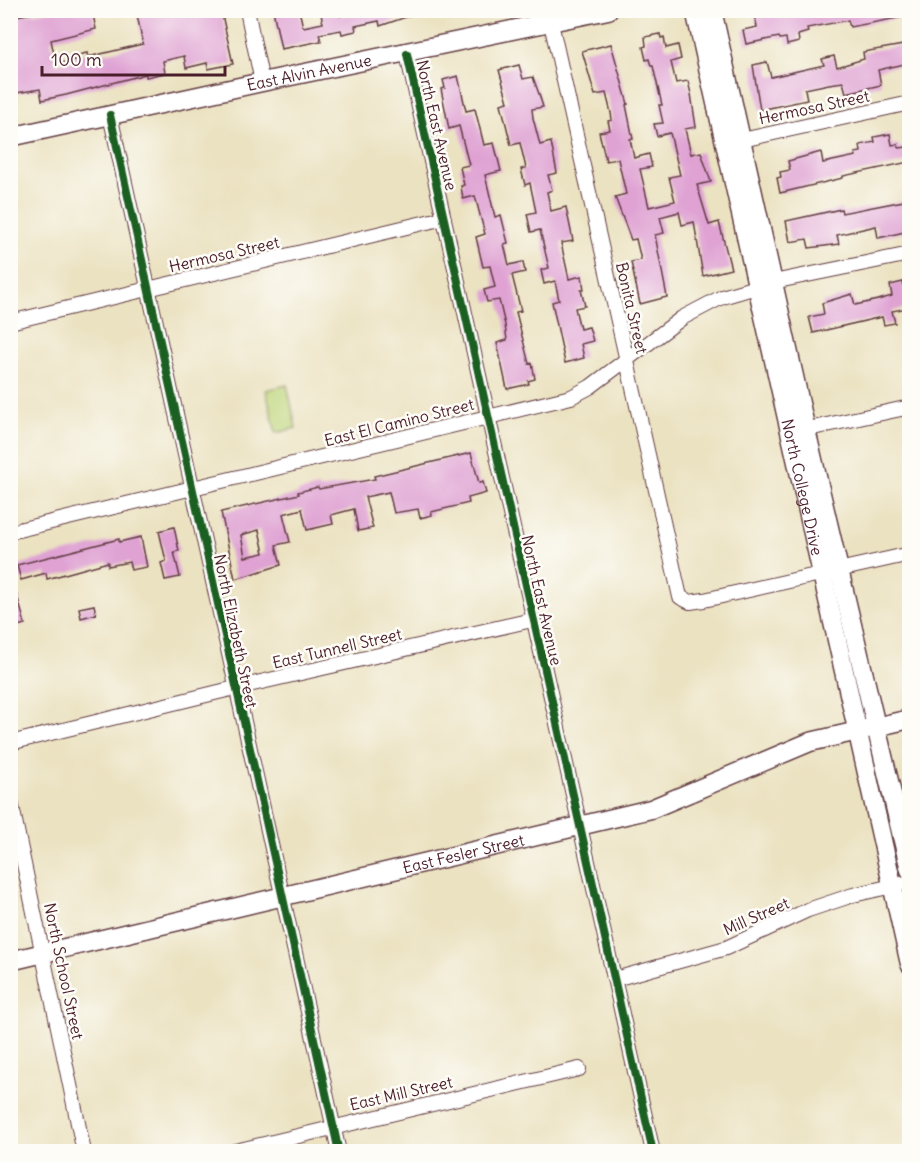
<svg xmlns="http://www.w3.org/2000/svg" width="920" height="1162" viewBox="0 0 920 1162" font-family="Delius,sans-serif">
	<rect width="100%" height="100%" fill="#fdfcf7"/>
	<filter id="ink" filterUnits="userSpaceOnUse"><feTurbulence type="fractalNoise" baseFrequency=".0167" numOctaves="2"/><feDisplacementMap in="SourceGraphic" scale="12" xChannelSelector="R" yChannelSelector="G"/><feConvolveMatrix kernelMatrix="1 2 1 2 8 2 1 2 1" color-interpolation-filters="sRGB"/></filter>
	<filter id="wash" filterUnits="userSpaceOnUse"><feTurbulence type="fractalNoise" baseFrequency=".008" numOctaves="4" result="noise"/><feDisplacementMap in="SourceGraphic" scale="24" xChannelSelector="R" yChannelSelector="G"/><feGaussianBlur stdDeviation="1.35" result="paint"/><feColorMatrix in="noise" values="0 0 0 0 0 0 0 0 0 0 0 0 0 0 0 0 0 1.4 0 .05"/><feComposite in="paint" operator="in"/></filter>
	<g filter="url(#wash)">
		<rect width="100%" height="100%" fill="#ebe2c1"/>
		<!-- pitch -->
		<path fill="#bed67a" stroke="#847a52" stroke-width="1.5" d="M287,385l9,43 -20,5 -10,-43z"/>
		<g id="blocks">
			<!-- building -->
			<path fill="#dfa2d3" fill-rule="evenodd" d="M52,10h40l4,19 -45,11 5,24 19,-4 -1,-4 13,-3 1,4 55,-13 -7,-34h85l12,54 -25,5 -1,-6 -21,5 -2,-12 -21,5 2,12 -19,4v-3l-80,21 -24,5 -2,-11 -30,5v-77z
				M273,10h26l4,17 20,-4 -3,-13h19l1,6 24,-6h51v4l-35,12 -1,-5 -24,5 1,5 -14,3 -1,-4 -22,4 2,7 -40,8z
				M773,10h14l2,7 33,-7h87v6l-59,11 -2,-7 -41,8 1,4 -10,3 1,7 -12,3 -1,-7 -6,1 -1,-2 -33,7 -3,-14 14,-3 -2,-11 19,-3z
				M660,34l1,4 3,-1 2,11 12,-3 3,14 -10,3 5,21 12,-2 3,13 5,33 -11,2 6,25 10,-2 10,30 -14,3 12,40 10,-3 12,47 -28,7 -9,-54 -12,3 -3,-13 -19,5 4,16 -9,2 12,62 -27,7 -9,-42 10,-2 -5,-21 -5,1 -16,-43 11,-3 -8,-35 -12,2 -7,-29 11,-2 -2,-9 4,-1 -1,-7 -5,-20 -11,2 -13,-44 29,-7 17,60 -2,1 7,34h-3l4,19 15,-4 3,13 -12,2 9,38 26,-6 -6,-24 11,-2 -10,-42 -13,3 -3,-12 9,-1 -4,-18h3l-9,-39h-2l-2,-7 -3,1 -3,-13 3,-1 -1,-9z
				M909,44v19l-31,7 3,15 -35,8 -3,-11 -14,2 -24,5 2,11 -47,10 -7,-45 14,-3 4,15 53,-12 -2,-6 12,-3 3,11 27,-8 -1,-7z
				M519,65l4,14 10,-2 6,17 4,13 -11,2 1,9 7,27 11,-3 6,31 -9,2 4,15 -5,2 4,19 15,-4 7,34 -12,2 8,36 13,-3 2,14h-3l4,16 -10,2 5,21 9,-2 4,14 -12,3 3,14 -19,5 -13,-61 7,-2 -4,-19 -11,3 -3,-14 8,-2 -9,-38 -9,2 -4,-18 9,-2 -6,-29 -5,2 -4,-16 5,-1 -6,-25 -9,2 -10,-41 7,-2 -9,-32z
				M458,76l8,35 9,-2 9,36 10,-2 7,28 -16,4 10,42 6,-2 7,28 -4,1 5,21 14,-3 2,10 -13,3 9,36 -5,1 13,52 3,-1 3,16 -7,2 1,3 -22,5 -10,-46 10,-3 -2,-15 -6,-25 -12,2 -3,-12 11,-3 -5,-21 -7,1 -7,-30 9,-3 -10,-38 -12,3 -2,-13 3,-1 -4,-18 9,-2 -10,-39 -10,3 -8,-40 4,-1 -2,-8z
				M890,134l2,11 6,-1 1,4 8,-1 2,15 -66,14v2l-63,15 -3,-15 4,-1 -1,-5 10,-2 -2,-9 33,-9 2,11 33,-7 -1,-3 6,-1 -1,-7 15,-3 -1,-5z
				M909,200v31l-31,7 -2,-12 -39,9 2,9 -14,2 -16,2 -2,-9 -17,3 -4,-21 55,-12 1,4z
				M903,282l5,26 -16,3 3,12 -11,2 -2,-8 -69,16 -4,-16 15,-3 -2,-11 30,-9 3,11 23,-5 14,-4 -2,-11z
				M471,453l8,30 4,-1 3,11 -18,5 1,5 -38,9 1,3 -12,3 -2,-9 -24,4 -5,-21 -24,5 8,31 -15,3 -4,-22 -23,6 2,9 -26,6 -5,-21 -19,5 7,28 -14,3 5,20 -46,14 -14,-67 78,-18 -1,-2 20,-5 1,2 56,-10 -1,-3zM259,530l5,23 -19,4 -4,-22z
				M174,527l5,24 -5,1 6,25 -15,3 -4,-17 5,-2 -7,-30z
				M141,537l6,30 -16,3 -2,-8 -21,4v-4l-61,17 -1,-6 -25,7 -4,-15 102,-26v3z
				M14,584l11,40 -15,4v-43z
				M94,605l2,9 -15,4 -2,-10z"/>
		</g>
	</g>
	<g filter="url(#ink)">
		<use href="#blocks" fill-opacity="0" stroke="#623c42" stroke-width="1.5"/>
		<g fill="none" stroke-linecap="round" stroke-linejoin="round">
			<defs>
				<path id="minor" d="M247,10l15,72
					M551,23l129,574 10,5 14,-2 206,-46
					M407,54l246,1098
					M110,115l229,1037
					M733,142l177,-39
					M10,322l434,-104
					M799,431l111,-24
					M10,532l561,-135 19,-10 92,-69 40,-21 51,-15 137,-28
					M10,743l225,-55 297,-68
					M10,797l74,355
					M615,979l111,-31 82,-38 45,-15 57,-13
					M231,1152l348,-83"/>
				<g id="tertiary">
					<path id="s1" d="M695,10l215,954"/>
					<path d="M712,10l94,420 104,440"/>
					<path id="s2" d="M10,137l252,-55 346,-72"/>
					<path id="s3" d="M10,961l641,-152 159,-67 100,-23"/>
				</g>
			</defs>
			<!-- minor casing -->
			<use href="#minor" stroke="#623c42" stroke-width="16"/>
			<!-- tertiary casing -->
			<use href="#tertiary" stroke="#623c42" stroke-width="21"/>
			<!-- minor -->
			<use href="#minor" stroke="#fff" stroke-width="14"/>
			<!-- tertiary -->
			<use href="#tertiary" stroke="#fff" stroke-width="18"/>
			<defs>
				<path id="cycleway" d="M407,54l246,1098
					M110,115l229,1037"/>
			</defs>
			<!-- cycleway casing -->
			<use href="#cycleway" stroke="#fdfcf7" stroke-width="11"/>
			<!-- cycleway -->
			<use href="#cycleway" stroke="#1b5e20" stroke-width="8"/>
		</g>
	</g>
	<g text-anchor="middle" stroke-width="5" stroke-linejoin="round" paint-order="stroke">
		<!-- street labels -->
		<g font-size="16" fill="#4a1f2b" stroke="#fdfcf7">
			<text dy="6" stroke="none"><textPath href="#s2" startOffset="306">East Alvin Avenue</textPath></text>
			<text transform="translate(814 107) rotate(-12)" y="6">Hermosa Street</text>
			<text transform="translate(437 125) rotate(77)" y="6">North East Avenue</text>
			<text transform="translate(224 254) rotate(-13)" y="6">Hermosa Street</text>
			<text transform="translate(632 308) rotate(77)" y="6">Bonita Street</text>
			<text transform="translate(399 422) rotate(-14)" y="6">East El Camino Street</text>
			<text dy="6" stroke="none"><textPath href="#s1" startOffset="489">North College Drive</textPath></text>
			<text transform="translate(542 600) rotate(77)" y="6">North East Avenue</text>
			<text transform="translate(236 631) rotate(78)" y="6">North Elizabeth Street</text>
			<text transform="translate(337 648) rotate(-13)" y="6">East Tunnell Street</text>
			<text dy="6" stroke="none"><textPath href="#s3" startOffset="466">East Fesler Street</textPath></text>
			<text transform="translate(756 916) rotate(-24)" y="6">Mill Street</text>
			<text transform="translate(64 971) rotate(78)" y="6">North School Street</text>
			<text transform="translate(401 1093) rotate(-13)" y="6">East Mill Street</text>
		</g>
	</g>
	<!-- margin -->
	<rect width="920" height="1162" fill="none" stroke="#fdfcf7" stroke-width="36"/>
	<!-- scale -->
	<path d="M42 66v9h183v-9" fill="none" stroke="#4a1f2b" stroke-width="3"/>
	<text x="51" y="66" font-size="18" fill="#4a1f2b" stroke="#fdfcf7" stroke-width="4.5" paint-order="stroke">100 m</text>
</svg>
